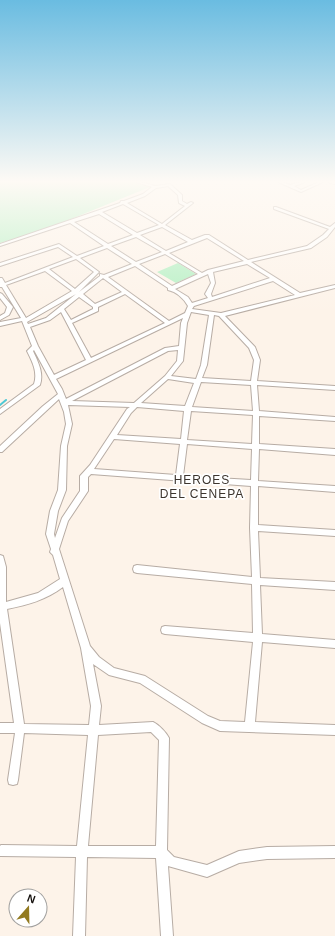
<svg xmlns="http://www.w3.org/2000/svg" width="335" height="936" viewBox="0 0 335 936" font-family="Arial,sans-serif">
	<rect width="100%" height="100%" fill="#fdf3e9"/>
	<!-- green -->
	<path fill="#b4f0c3" d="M0,182h132l18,5 -101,41 -49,15z
		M178,263l18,11 -20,9 -19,-11z"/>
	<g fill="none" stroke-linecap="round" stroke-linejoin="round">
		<!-- stream -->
		<path stroke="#4ec9d6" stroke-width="2" d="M0,405l6,-5"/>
		<defs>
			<path id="minor" d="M136,182h5l14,4 15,-2 12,11v6l5,3 4,-2 2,1 -28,22 27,15 13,-5h4l39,25 59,-14 16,-11 6,-6 -55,-20v-2h2l54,20 5,-4v4l-8,10 -16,11 -60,14 49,31 35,-8v3l-110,28 30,31 5,13 -3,21 78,5v4l-78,-5 2,26 76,6v4l-76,-5v28l76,5v6l-76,-6 -1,32 77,5v6l-77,-6v39l77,5v6l-77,-5 2,47 75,4v8l-75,-5 2,49 73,6v8l-73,-6 -7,80 80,3v10l-115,-4 -18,-8 -62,-40 -31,-8 -16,-11 8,42 -2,19 54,-3c6,3 13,10 16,16l-2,112 7,7 33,8 32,-14 28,-4 68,-1v12l-68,1 -28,4 -32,14 -39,-11 5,70h-12l-5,-78 -69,-1 -2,79h-12l3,-79 -76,-1v-10l1,-1 76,1 11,-111 -64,-2 -6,47 -1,4 -4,1 -4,-1 -1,-4 7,-47h-15v-10h14l-14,-100v-68l3,1 3,11v35l32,-9 22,-14 -7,-24 -3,-3 1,-3 -5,-15 4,-23 8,-21 3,-44 5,-22 -2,-12 -5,-13 -57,53h-2v-6l43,-40 15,-12 -24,-44 -1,1c5,11 11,22 7,34l-40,29v-5l34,-25c4,-12 -2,-23 -7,-33l5,-5 -10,-25 -22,5v-4l21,-4 -19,-31h-2v-9h2l3,5 68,-26 -15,-10 -58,19v-3l59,-19 18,12 27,-10 -34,-23 -70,23v-2l120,-41 1,-2h3l19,-7 9,-7zM168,186l10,9 1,8 6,3 -23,18 -35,-21 18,-7 11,-8zM123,204l36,21 -22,8 -35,-21zM99,214l34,21 -25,9 -34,-22zM162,227l26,15 -22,9 -26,-16zM136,237l26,15 -26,10 -25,-16zM207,238l37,23 -36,9 -6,3 -33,-20zM107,248l25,16 -28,11 -4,-1v2l-21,16 20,-20 -19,-14zM165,254l33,20 -26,12 -33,-22zM76,259l18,13 -19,17 -26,-20zM247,264l23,14 -58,19 -1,-3 4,-11 -2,-11zM135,266l33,22v2c9,2 16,9 20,16l-3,7 -16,8 -61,-44zM45,271l27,20 -46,27 -20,-33zM208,274l3,9 -6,11 3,4 -16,5 -4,-6 -13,-8zM103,278l19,14 -27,12 -12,-10zM273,281l22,14 -74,18 -29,-4 2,-3zM76,294l-30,24 -18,6 -1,-2zM125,294l40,29 -74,35 -19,-35 26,-12v-4zM79,297l14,10v2l-22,11 -7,-11zM61,312l25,48 -32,15 -16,-29 -8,-19 20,-7zM191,312l18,3 -8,50 -5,14 -25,-3 12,-15 4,-38zM214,315l5,1 30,32 5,12 -3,21 -49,-3 5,-13zM183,318l-2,5 -2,23 -14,2 -99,51 -4,-10 -6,-10zM178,350l-1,11 -12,15 -31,27 -62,-2 96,-50zM168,379l26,4 -9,23 -44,-3zM201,382l50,3 2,26 -61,-4zM68,405l62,2 -3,2 -37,56 -10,11v15l-18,27 -7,20 -1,-4 4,-23 8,-21 1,-44 5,-22zM137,407l47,4 -3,28 -64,-4 14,-22zM191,411l62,4 -1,29 -65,-4zM114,439l66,5 -4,31 -82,-6zM187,444l65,5 -1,31 -68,-4zM91,474l160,12 -1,42 2,49 -115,-12 -3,1 -1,3 1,3 3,1 115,11 1,49 -88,-7 -3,1 -1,3 1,3 3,1 88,8 -8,80 -25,-1 -12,-5 -63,-40 -31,-8 -15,-11 -9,-11 -31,-97 9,-28 20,-30v-14zM63,587l18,61 10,58 -2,19 -65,-1 -17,-115c20,-4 39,-9 56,-22zM151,732l8,8 -3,106h-68l10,-111z
				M278,182h4l8,3 10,-3h4l-1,1 -9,3 7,4 18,-8h4l-22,10z
				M329,182h6v2l-5,-1z
				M0,293l2,1 11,13 -4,8 -9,5v-4l5,-3 2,-6 -7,-9z"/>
		</defs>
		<!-- minor casing -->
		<use href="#minor" stroke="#b7aca4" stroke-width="2"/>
		<!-- minor -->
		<use href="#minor" fill="#fff" fill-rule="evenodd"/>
	</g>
	<!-- sky -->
	<linearGradient id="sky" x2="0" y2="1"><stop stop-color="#6abce1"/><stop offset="0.58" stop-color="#fefaf5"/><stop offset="1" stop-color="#fefaf5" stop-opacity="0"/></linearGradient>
	<rect width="335" height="313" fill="url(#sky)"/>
	<g text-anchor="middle" stroke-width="3.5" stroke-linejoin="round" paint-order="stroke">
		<!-- neighbourhood labels -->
		<g font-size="12" letter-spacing="1" fill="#3d352e" stroke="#fff">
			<text x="202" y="484">HEROES<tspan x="202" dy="14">DEL CENEPA</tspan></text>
		</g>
	</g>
	<!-- north arrow -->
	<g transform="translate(28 908) rotate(20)"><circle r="19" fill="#ffffff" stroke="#a1a09f"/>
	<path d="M0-3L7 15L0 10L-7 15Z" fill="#927a20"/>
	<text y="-6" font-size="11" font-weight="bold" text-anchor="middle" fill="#15110e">N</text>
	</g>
</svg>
